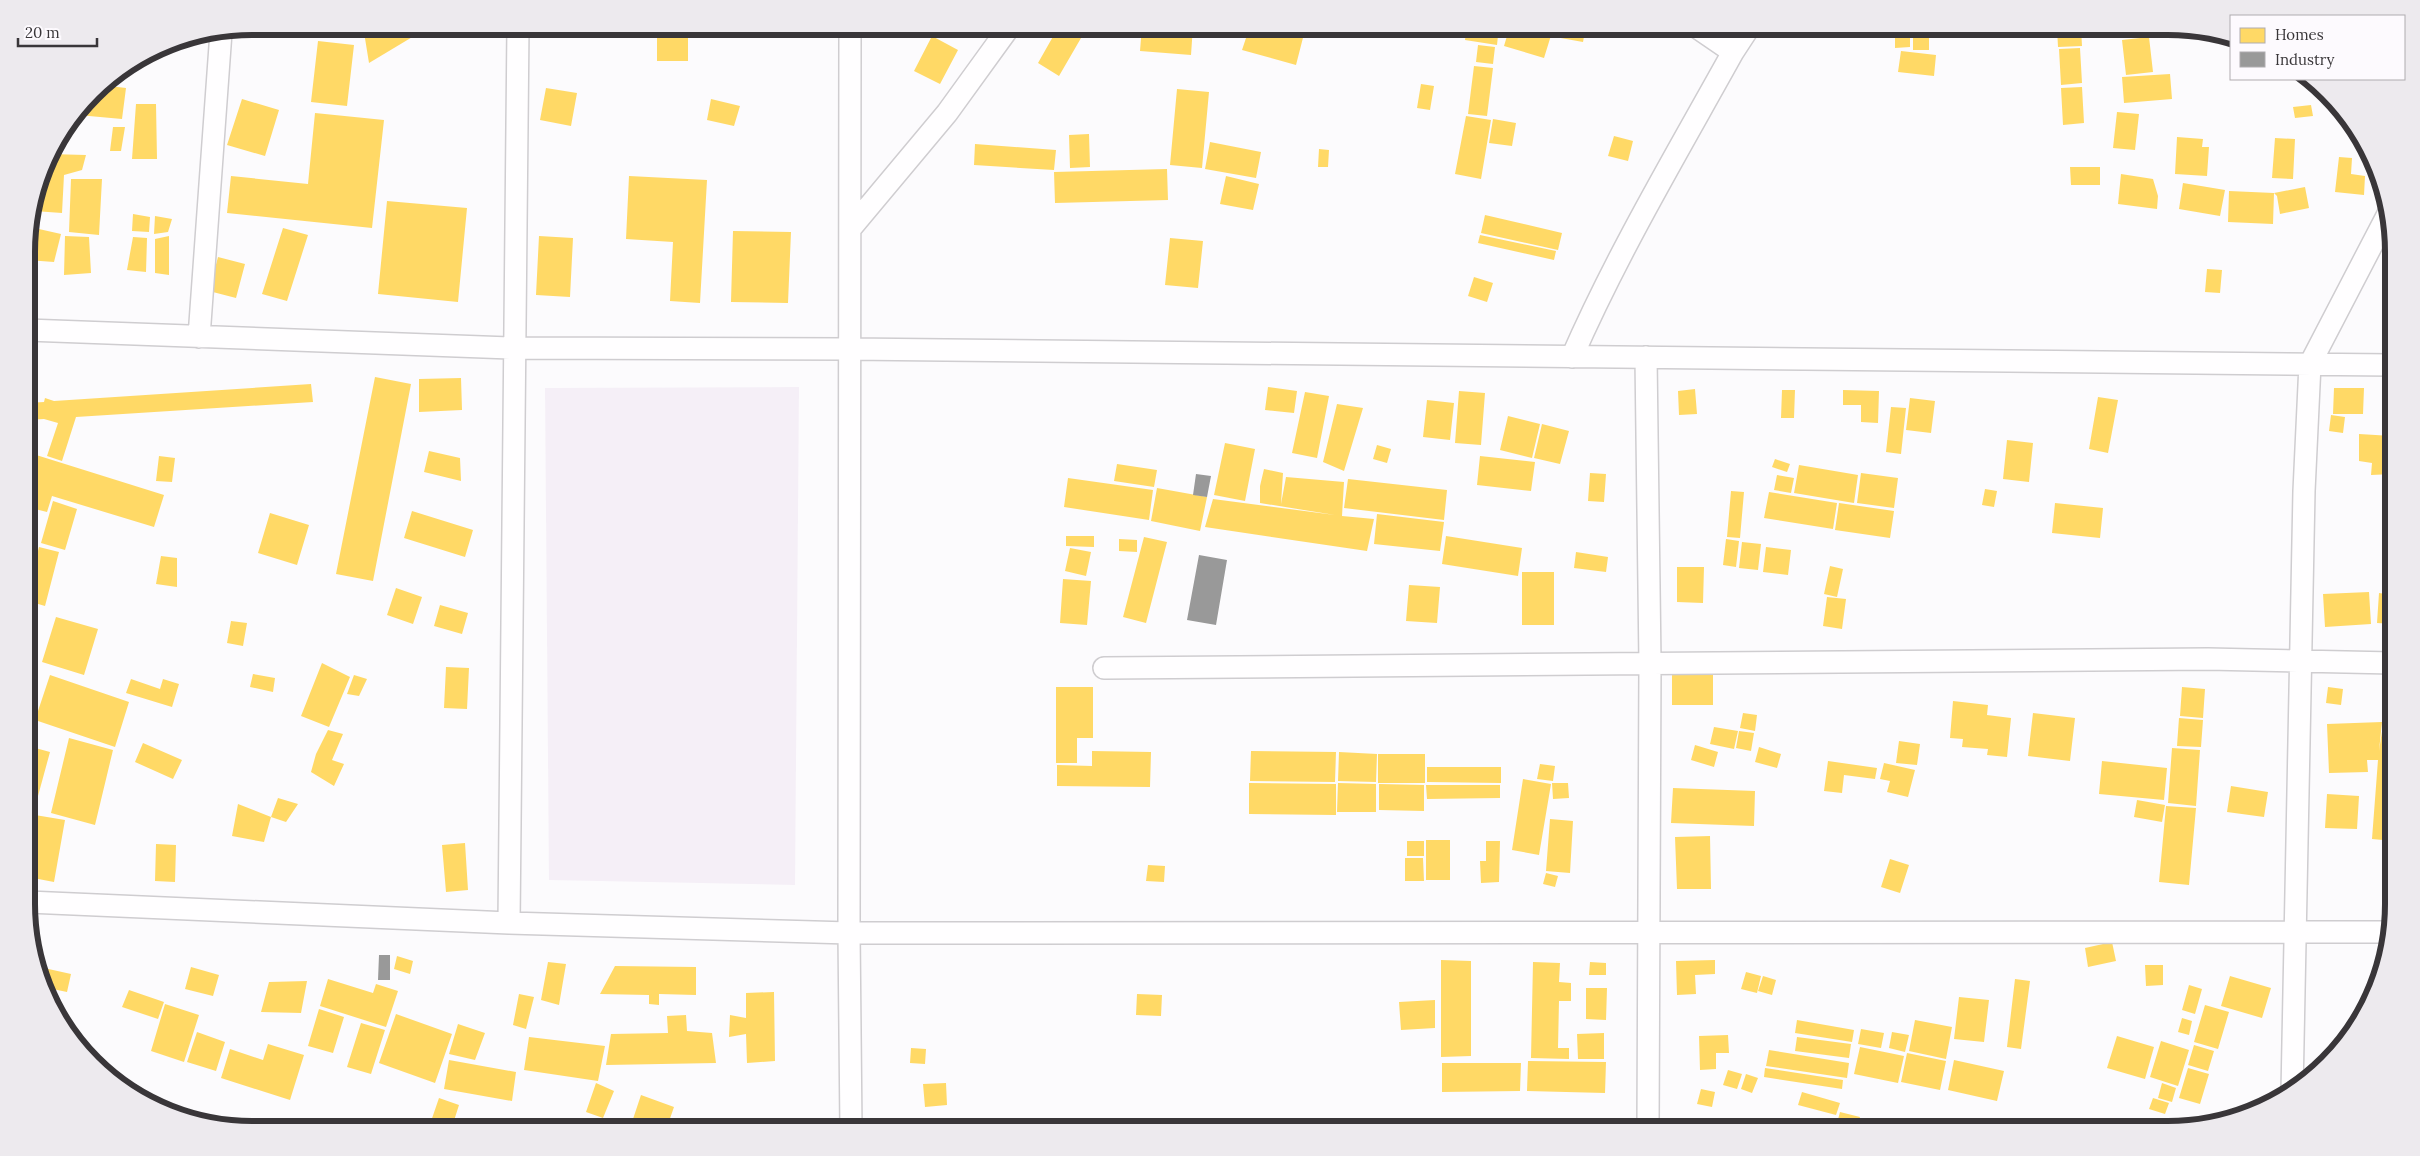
<svg xmlns="http://www.w3.org/2000/svg" width="2420" height="1156" viewBox="0 0 2420 1156" font-family="Lora,serif">
	<rect width="100%" height="100%" fill="#fcfbfd"/>
	<!-- built -->
	<path fill="#f5eff7" d="M799,387l-4,498 -246,-5 -4,-492z"/>
	<!-- homes -->
	<path fill="#ffd966" d="M363,26h55l1,7 -50,30z
		M657,26h31v35h-31z
		M945,26h27l-7,12z
		M1059,26h29l-29,50 -21,-13z
		M1142,26h51l-2,29 -51,-4z
		M1250,26h56l-10,39 -54,-15z
		M1467,26h32l-2,19 -32,-5z
		M1510,26h34l9,3 -9,29 -40,-12z
		M1557,26h29l-3,16 -28,-5z
		M1895,26h15v21l-15,1z
		M1913,26h16v24h-16z
		M2081,27l1,19 -24,1 -1,-19z
		M932,36l26,14 -18,34 -26,-13z
		M2149,37l4,35 -27,3 -4,-35z
		M318,41l36,4 -7,61 -36,-4z
		M1478,45l17,2 -2,17 -17,-2z
		M2080,48l2,35 -21,2 -2,-36z
		M1901,51l35,4 -2,21 -36,-4z
		M1474,66l19,2 -6,48 -19,-2z
		M2170,74l2,25 -48,4 -2,-26z
		M1421,84l13,2 -4,24 -13,-2z
		M101,85l25,3 -4,31 -44,-4z
		M2082,87l2,36 -21,2 -2,-37z
		M546,88l31,5 -6,33 -31,-6z
		M1177,89l32,3 -7,76 -32,-3z
		M242,99l37,11 -14,46 -38,-11z
		M711,99l29,7 -6,20 -27,-6z
		M136,104h20l1,55h-25z
		M2311,105l2,11 -18,2 -2,-11z
		M2117,112l22,2 -4,36 -22,-2z
		M315,113l69,7 -12,108 -145,-15 4,-37 77,8z
		M1466,116l25,4 -10,59 -26,-5z
		M1493,119l23,4 -4,23 -23,-3z
		M113,127h12l-4,24h-11z
		M64,133l1,14 -11,-1 4,-4z
		M1089,134l1,33 -20,1 -1,-33z
		M1614,136l19,5 -5,20 -20,-5z
		M2177,137l26,2 -1,8h7l-2,29 -32,-2z
		M2275,138l20,1 -2,40 -21,-1z
		M1210,142l51,10 -5,26 -51,-9z
		M975,144l81,6 -2,20 -80,-5z
		M1319,149l10,1 -1,17h-10z
		M49,154l37,1 -4,15 -18,5 -2,38 -28,-2z
		M2339,157l13,1 -1,16 14,2 -1,19 -29,-3z
		M2070,167h30v18h-29z
		M1167,169l1,31 -113,3 -1,-31z
		M2121,174l32,5 5,17 -1,13 -39,-5z
		M629,176l78,4 -7,123 -30,-2 3,-59 -47,-3z
		M1226,176l33,8 -6,26 -33,-6z
		M71,179h31l-3,56 -30,-3z
		M2183,183l42,7 -5,26 -41,-7z
		M2305,187l4,21 -29,6 -3,-18 -3,-3z
		M2229,191l45,2 -1,31 -45,-2z
		M387,201l80,7 -9,94 -80,-8z
		M133,214l17,3 -1,15 -17,-1z
		M1485,215l77,18 -4,17 -77,-17z
		M155,216l17,3 -4,13 -14,2z
		M30,227l31,7 -7,28 -27,-2v-23z
		M283,228l25,7 -21,66 -25,-7z
		M733,231l58,1 -3,71 -57,-1z
		M1480,235l76,16 -2,9 -76,-17z
		M65,236l24,1 2,36 -27,2z
		M169,236v39l-14,-2v-34z
		M539,236l34,2 -3,59 -34,-2z
		M133,237l14,1 -1,34 -19,-2z
		M1170,238l33,3 -5,47 -33,-3z
		M218,257l27,7 -9,34 -27,-7z
		M2207,269l15,1 -2,23 -15,-1z
		M1474,277l19,6 -6,19 -19,-6z
		M375,377l36,7 -38,197 -37,-7z
		M461,378l1,32 -43,2v-33z
		M311,384l2,18 -237,15 -14,44 -15,-5 11,-33 -14,-4 -17,1v-17l17,-1 1,-4 9,3z
		M1268,387l29,4 -3,22 -29,-3z
		M2334,388h30l-1,26h-30z
		M1695,389l2,25 -18,1 -1,-24z
		M1782,390h13l-1,28h-13z
		M1843,390l36,1 -1,32 -17,-1v-17h-18z
		M1459,391l26,2 -4,52 -26,-2z
		M1305,392l24,4 -12,62 -25,-5z
		M2098,397l20,3 -10,53 -19,-4z
		M1910,398l25,3 -4,32 -25,-3z
		M1427,400l27,3 -4,37 -27,-3z
		M1337,404l26,4 -19,63 -21,-9z
		M1891,407l15,1 -5,46 -15,-2z
		M2331,415l14,2 -2,16 -14,-2z
		M1508,416l32,8 -8,34 -32,-8z
		M1542,424l27,7 -9,33 -26,-6z
		M2359,434l33,2 1,38 -22,1 1,-12 -13,-2z
		M2007,440l26,3 -4,39 -26,-3z
		M1225,443l30,6 -10,52 -31,-6z
		M1377,445l14,4 -4,14 -14,-4z
		M429,451l31,7 1,23 -37,-9z
		M33,454l131,41 -10,32 -102,-31 -5,16 -20,-5v-34z
		M159,456l16,2 -3,24 -16,-1z
		M1480,456l55,6 -4,29 -54,-6z
		M1775,459l15,5 -3,8 -15,-5z
		M1117,464l40,6 -3,17 -40,-6z
		M1799,465l59,10 -4,28 -60,-10z
		M1264,469l19,4 -2,31 5,-27 58,5 -2,34 32,3 -7,32 -162,-24 8,-28 122,16 -75,-12v-17z
		M1590,473l16,1 -2,28 -16,-1z
		M1861,473l37,5 -4,30 -37,-5z
		M1777,475l17,3 -3,15 -17,-3z
		M1068,478l85,12 -4,30 -85,-13z
		M1348,479l99,11 -3,30 -100,-12z
		M1157,488l50,9 -7,34 -49,-10z
		M1985,489l12,2 -3,16 -12,-2z
		M1731,491l13,1 -4,46 -13,-1z
		M1769,492l68,11 -4,26 -69,-11z
		M53,501l24,8 -12,41 -24,-7z
		M1839,503l55,8 -4,27 -55,-8z
		M2055,503l48,5 -3,30 -48,-5z
		M412,511l61,19 -8,27 -61,-19z
		M270,513l39,12 -12,40 -39,-12z
		M1377,514l67,8 -4,29 -66,-7z
		M27,527l11,2 -7,29 -4,-1z
		M1066,536h28v11l-28,-1z
		M1446,536l76,12 -4,28 -76,-12z
		M1144,537l23,5 -21,81 -23,-6z
		M1119,539l18,1v12l-18,-1z
		M1726,539l13,2 -3,26 -13,-2z
		M1742,542l19,2 -3,26 -19,-2z
		M39,547l20,5 -14,54 -17,-5v-11z
		M1766,547l25,3 -3,25 -25,-3z
		M1070,548l21,4 -5,24 -21,-5z
		M1576,552l32,5 -2,15 -32,-4z
		M161,556l16,2v29l-21,-3z
		M1830,566l13,3 -6,28 -13,-3z
		M1677,567h27l-1,36 -26,-1z
		M1522,572h32v53h-32z
		M1063,579l28,2 -4,44 -27,-2z
		M1409,585l31,2 -3,36 -31,-2z
		M396,588l26,9 -9,27 -26,-9z
		M2369,592l2,32 -46,3 -2,-33z
		M2379,593l14,2v29l-16,-1z
		M1827,597l19,2 -4,30 -19,-3z
		M440,605l28,8 -6,21 -28,-8z
		M56,617l42,12 -14,46 -42,-13z
		M231,621l16,2 -4,23 -16,-3z
		M322,663l28,14 -21,50 -28,-11z
		M446,667l23,1 -2,41 -23,-1z
		M253,674l22,4 -2,14 -23,-5z
		M1672,674h41v31h-41z
		M50,675l79,27 -14,45 -80,-27z
		M354,675l13,4 -8,17 -12,-2z
		M131,679l29,10 3,-10 16,5 -7,23 -46,-14z
		M2389,685h4l1,156 -22,-2 6,-79h-11l1,12 -39,1 -2,-49 55,-2 -3,29z
		M1056,687h37v51h-16v25h-21z
		M2182,687l23,2 -2,29 -23,-2z
		M2328,687l15,2 -2,16 -15,-2z
		M1953,701l35,4 -1,10 24,3 -4,39 -20,-2 1,-6 -26,-2 1,-8 -13,-1z
		M1743,713l14,2 -2,16 -15,-3z
		M2033,713l42,5 -5,43 -42,-5z
		M2179,718l24,2 -2,27 -24,-1z
		M1714,727l24,4 -4,18 -24,-5z
		M328,730l15,4 -11,26 12,4 -10,22 -23,-14 5,-18z
		M1739,731l15,2 -3,18 -15,-3z
		M69,738l44,12 -18,75 -44,-12z
		M1899,741l21,3 -3,21 -21,-2z
		M143,743l39,17 -9,19 -38,-17z
		M1695,745l23,7 -4,15 -23,-7z
		M28,746l22,6 -12,44 -10,-3z
		M1759,747l22,7 -4,14 -22,-6z
		M2172,748l28,2 -4,56 -28,-3z
		M1092,751l59,1 -1,35 -93,-1v-21l35,1z
		M1251,751l85,1 -1,30 -85,-1z
		M1339,752l38,2 -1,28 -38,-1z
		M1378,754h47v29h-47z
		M1828,761l49,7 -2,11 -31,-4 -2,18 -18,-2z
		M2102,761l65,7 -3,32 -65,-6z
		M1884,763l31,7 -7,27 -21,-5 3,-11 -10,-2z
		M1540,764l15,2 -2,15 -16,-2z
		M1427,767h74v16l-74,-1z
		M1523,779l28,5 -12,71 -27,-5z
		M1249,783l87,1v31l-87,-1z
		M1338,783l38,1v28h-39z
		M1552,783h16l1,15 -16,1z
		M1379,784l45,1v26l-45,-1z
		M1426,785h74v13l-73,1z
		M2231,786l37,6 -4,25 -37,-5z
		M1673,788l82,3 -1,35 -83,-3z
		M2327,794l32,2 -2,33 -32,-1z
		M278,798l20,6 -12,18 -15,-5z
		M2137,800l28,5 -3,17 -28,-5z
		M238,804l33,13 -7,25 -32,-6z
		M2166,806l30,2 -7,77 -30,-3z
		M35,815l30,5 -11,62 -26,-5v-22z
		M1550,819l23,2 -3,52 -24,-2z
		M1710,836l1,53h-34l-2,-52z
		M1426,840h24v40h-24z
		M1407,841h17v15h-17z
		M1486,841h14l-1,41 -18,1 -1,-22h6z
		M465,843l3,47 -22,2 -4,-47z
		M156,844l20,1 -1,37 -20,-1z
		M1405,858h18l1,23h-19z
		M1890,859l19,6 -9,28 -19,-6z
		M1148,865l17,1 -1,16 -18,-1z
		M1546,873l12,3 -3,11 -12,-3z
		M2112,942l4,19 -28,6 -3,-19z
		M397,956l16,5 -3,13 -16,-5z
		M35,958l10,2 -1,8 27,6 -4,18 -24,-5z
		M1441,960l30,1v95l-30,1z
		M1715,960v14l-20,1 1,19 -19,1 -1,-34z
		M548,962l18,2 -7,41 -18,-5z
		M1533,962l27,1 -1,19 12,1v18h-12l-1,47h11v11l-38,-1z
		M1590,962l16,1v12h-17z
		M2145,965h18v20l-17,1z
		M615,966l81,1v28l-37,-1v11l-10,-1v-9l-49,-1z
		M191,967l28,8 -6,21 -28,-7z
		M1746,972l15,4 -4,17 -16,-4z
		M1763,976l13,4 -4,15 -14,-4z
		M2230,976l41,12 -9,30 -41,-12z
		M328,979l45,14 3,-9 22,7 -12,36 -66,-21z
		M2015,979l15,2 -9,68 -14,-2z
		M307,981l-6,32 -40,-1 8,-30z
		M2189,985l13,4 -7,25 -13,-4z
		M1586,988h21l-1,32 -20,-1z
		M129,990l35,12 -6,17 -36,-12z
		M774,992l1,69 -28,2 -1,-29 -17,3 1,-22 16,3v-25z
		M519,994l15,3 -8,32 -13,-4z
		M1137,994l25,1 -1,21 -25,-1z
		M1959,997l30,3 -5,42 -30,-3z
		M1435,1000v28l-34,2 -2,-28z
		M165,1004l34,11 -15,47 -33,-11z
		M2205,1005l24,7 -11,37 -24,-7z
		M319,1009l25,8 -11,36 -25,-7z
		M396,1014l56,20 -17,49 -56,-20z
		M686,1015l1,16 25,2 4,30 -110,2 5,-31 57,-1 -1,-17z
		M2182,1018l10,3 -3,14 -11,-3z
		M1797,1020l57,10 -2,12 -57,-9z
		M1915,1020l37,7 -6,32 -37,-8z
		M361,1023l24,7 -14,44 -24,-7z
		M458,1024l27,9 -10,27 -26,-6z
		M1861,1029l23,4 -3,15 -23,-4z
		M197,1032l28,10 -9,29 -29,-9z
		M1892,1032l17,3 -4,17 -16,-4z
		M1604,1033v26h-26l-1,-25z
		M1728,1035l1,18h-13v16l-16,1 -1,-34z
		M2117,1036l37,11 -9,32 -38,-11z
		M529,1037l76,9 -7,35 -74,-11z
		M1797,1037l54,7 -2,14 -54,-7z
		M2161,1041l28,9 -11,36 -28,-9z
		M268,1044l36,11 -14,45 -69,-22 9,-29 33,11z
		M2194,1045l20,6 -6,20 -20,-6z
		M1860,1047l44,9 -6,27 -44,-9z
		M911,1048l15,1 -1,15 -15,-1z
		M1769,1050l80,13 -2,15 -81,-12z
		M1907,1053l39,8 -6,29 -39,-8z
		M449,1060l67,12 -4,29 -68,-12z
		M1954,1060l50,11 -7,30 -49,-11z
		M1528,1061l78,1 -1,31 -78,-2z
		M1442,1063h79l-1,28 -78,1z
		M1765,1068l78,12 -1,9 -78,-12z
		M2188,1068l21,6 -9,30 -21,-6z
		M1728,1070l14,4 -5,15 -14,-4z
		M1746,1074l12,4 -6,15 -11,-4z
		M596,1083l18,8 -11,27 -17,-6z
		M946,1083l1,22 -22,2 -2,-23z
		M2162,1083l14,5 -4,14 -14,-4z
		M1701,1089l14,3 -3,15 -15,-3z
		M1802,1092l38,11 -4,12 -38,-10z
		M641,1095l33,12 -8,23 -36,-2z
		M439,1098l20,7 -8,25h-23z
		M2153,1098l16,5 -4,11 -16,-5z
		M1840,1112l20,5 -4,12 -20,-2z
		M214,1119l26,4 -1,4 -26,-6z
		M316,1124h34v6h-34z
		M1705,1126l1,3h-31v-2z"/>
	<!-- industry -->
	<path fill="#999" d="M1196,474l15,2 -4,21 -14,-2z
		M1199,555l28,5 -11,65 -29,-5z
		M379,955h11v25h-12z"/>
	<g fill="none" stroke-linecap="round" stroke-linejoin="round">
		<defs>
			<path id="street" d="M850,26l-1,907 2,197
				M1695,26l38,26
				M850,229l97,-116 63,-87
				M27,330l486,18 336,1 1543,16
				M199,337l22,-305
				M1572,357c46,-105 105,-204 161,-305l17,-26
				M1646,357l4,306 -2,466
				M1104,668l1104,-9 185,4
				M28,902l481,21 340,10 1538,-1
				M509,923l9,-897
				M2292,1092l12,-601 6,-127 79,-152"/>
		</defs>
		<!-- street casing -->
		<use href="#street" stroke="#cfcdd0" stroke-width="24"/>
		<!-- street -->
		<use href="#street" stroke="#fffeff" stroke-width="21"/>
	</g>
	<!-- crop -->
	<path d="M0 0H2420V1156H0ZM252 35H2168A217 217 0 0 1 2385 252V904A217 217 0 0 1 2168 1121H252A217 217 0 0 1 35 904V252A217 217 0 0 1 252 35Z" fill="#edeaee" fill-rule="evenodd"/>
	<path fill="none" stroke="#393639" stroke-width="6" d="M252 35H2168A217 217 0 0 1 2385 252V904A217 217 0 0 1 2168 1121H252A217 217 0 0 1 35 904V252A217 217 0 0 1 252 35Z"/>
	<!-- legend -->
	<rect x="2230" y="15" width="175" height="65" fill="#fdfafe" stroke="#afacaf"/>
	<rect x="2240" y="28" width="25" height="15" fill="#ffd966" stroke="#afacaf"/>
	<text x="2275" y="40" font-size="15" fill="#393639">Homes</text>
	<rect x="2240" y="52" width="25" height="15" fill="#999999" stroke="#afacaf"/>
	<text x="2275" y="65" font-size="15" fill="#393639">Industry</text>
	<!-- scale -->
	<path d="M18 38v8h79v-8" fill="none" stroke="#393639" stroke-width="2.5"/>
	<text x="25" y="38" font-size="15" fill="#393639" stroke="#fdfafe" stroke-width="4" paint-order="stroke">20 m</text>
</svg>
